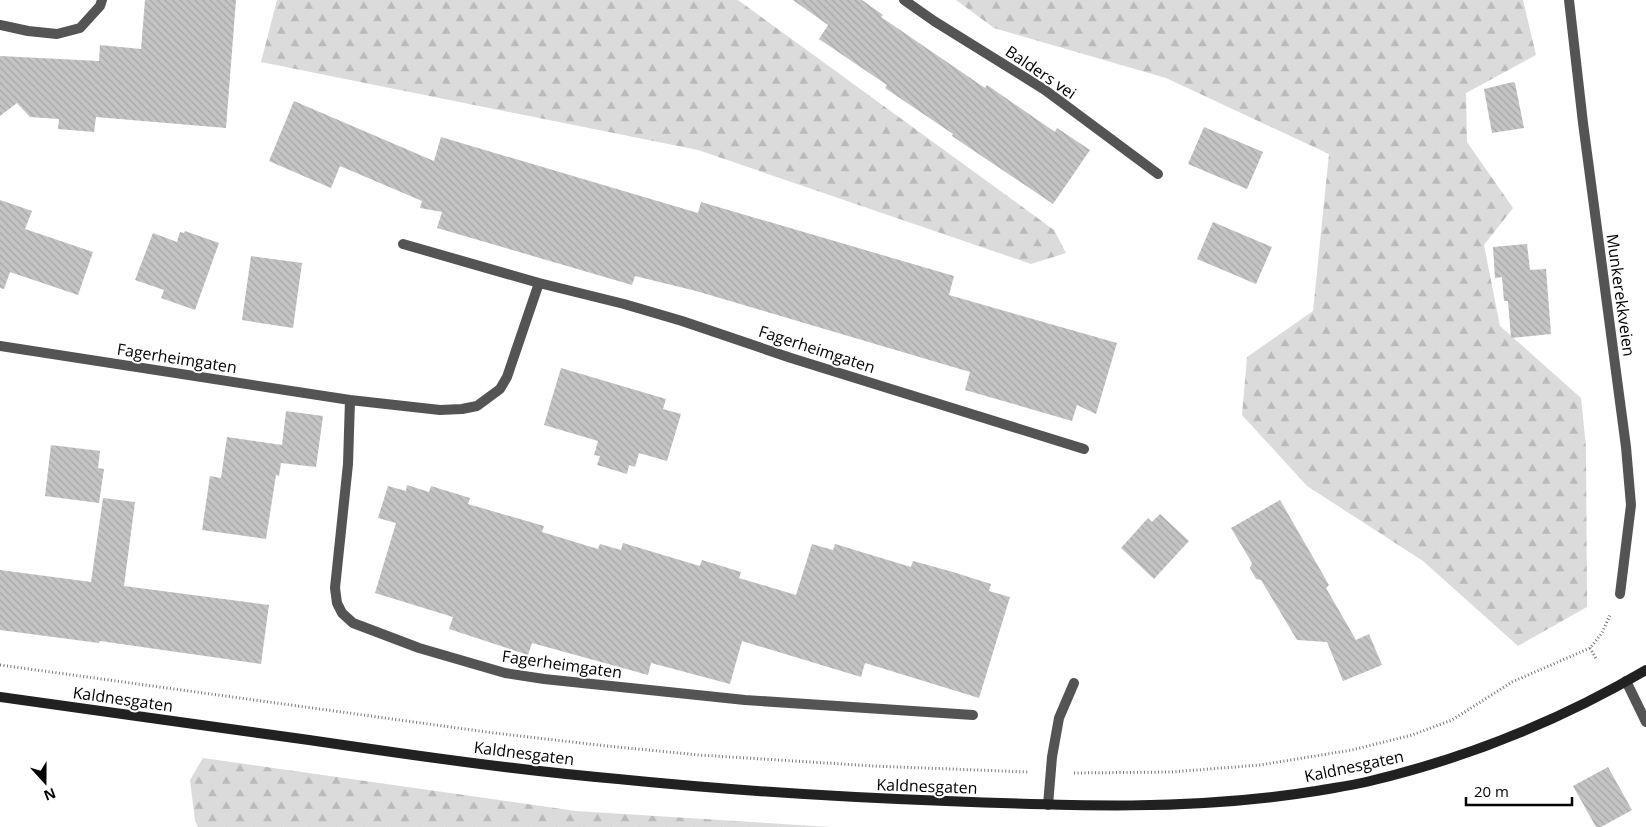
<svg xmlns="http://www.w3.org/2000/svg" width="1646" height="827" viewBox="0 0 1646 827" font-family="'Open Sans',sans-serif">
	<defs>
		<pattern id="forest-firs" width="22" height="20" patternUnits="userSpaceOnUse" patternTransform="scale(1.25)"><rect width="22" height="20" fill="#dbdbdb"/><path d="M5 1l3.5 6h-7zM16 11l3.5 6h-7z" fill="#bababa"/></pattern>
		<pattern id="building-back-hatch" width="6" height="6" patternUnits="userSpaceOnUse" patternTransform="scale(1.25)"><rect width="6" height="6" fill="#c4c4c4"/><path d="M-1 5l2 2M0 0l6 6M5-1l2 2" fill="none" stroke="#a7a7a7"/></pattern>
	</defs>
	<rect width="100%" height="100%" fill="#fff"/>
	<!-- forest -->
	<path fill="url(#forest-firs)" d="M277,0h461l316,230 12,23 -35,11 -333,-114 -437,-88z
		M956,0h567l13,55 -70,38 1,49 46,66 -29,37 16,81 81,72 5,49 1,160 -69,39 -95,-85 -116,-75 -65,-71 5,-58 66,-46 16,-157 -163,-76 -172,-50z
		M203,758l373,53 255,16h-633l-3,-6 -5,-41z"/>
	<!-- building -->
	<path fill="url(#building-back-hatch)" d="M145,0h91l-10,128 -130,-11 -2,15 -36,-3 1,-10 -29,-2 -13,-14 -17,13v-60l99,5 1,-16 41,4z
		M793,0h69l21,15 -2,2 104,71 2,-3 68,47 2,-4 33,22 -37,54 -101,-68 1,-2 -68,-46 2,-3 -68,-46 9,-14z
		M1513,82l2,1 9,45 -32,5 -8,-44z
		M294,101l140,60 7,-24 257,76 3,-11 253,74 -5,19 168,48 -21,71 -19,-9 -5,16 -107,-31 5,-18 -274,-81 -61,-15 -3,9 -195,-57 5,-16 -22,-4 2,-7 -82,-35 -9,22 -62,-27z
		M1204,127l59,25 -16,37 -59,-25z
		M0,200l32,11 -7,18 68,23 -15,43 -68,-23 -6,17 -4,-1z
		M1213,222l59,25 -16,37 -59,-25z
		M185,231l34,12 -24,67 -34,-12 3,-8 -29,-10 18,-47 24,9 3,-10 4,1z
		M1527,244l3,26 16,-1 5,65 -40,4 -3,-37h-4l-2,-24 -7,1 -2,-31z
		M251,256l51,7 -9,65 -51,-8z
		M561,368l105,31 -3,10 18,5 -14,47 -28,-8 -4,14 -6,-2 -2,9 -30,-9 3,-9 -6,-1 4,-14 -54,-16z
		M286,411l37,5 -7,51 -35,-4 -2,13 -3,-1 -10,64 -64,-9 8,-54 11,2 6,-41 55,8z
		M51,445l49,6 -2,17 6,1 -5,34 -54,-7z
		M407,485l22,7 2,-6 39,12 -2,6 76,22 -2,6 56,17 2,-5 21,6 2,-7 77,23 2,-6 39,12 -2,6 57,17 16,-51 21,6 2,-6 76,23 2,-6 40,11 38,12 -2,7 21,6 -31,101 -114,-35 -4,14 -119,-36 -12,43 -79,-21 -3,12 -116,-32 -4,12 -79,-26 4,-12 -78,-24 21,-70 -18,-5 10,-32 18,5z
		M103,498l32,4 -11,84 145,19 -8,59 -161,-23 -1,2 -99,-13v-60l91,12z
		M1280,500l49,85 -3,3 30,52 13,-6 13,31 -39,16 -16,-39 -30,-2 -36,-60 -5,-1 -6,-11 2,-5 -21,-35z
		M1160,514l29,27 -35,38 -33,-31 27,-30 4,4z
		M1608,767l24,43 -31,17h-5l-23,-41z"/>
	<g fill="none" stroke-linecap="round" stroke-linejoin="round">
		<!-- path -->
		<path stroke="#767676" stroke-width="3" stroke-dasharray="1 2.5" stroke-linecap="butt" d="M1590,648l7,12
			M0,665l494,68 113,13 92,9 174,11 155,6
			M1074,773l97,-1 89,-7 92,-15 60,-15 40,-15 60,-38 78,-34 12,-15 8,-18"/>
		<!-- service -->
		<path stroke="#545454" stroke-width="10" d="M1048,805l4,-48 7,-39 15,-35"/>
		<!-- minor -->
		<path stroke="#545454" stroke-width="10" d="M904,0l30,21 111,69 113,84
			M1569,0l14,123 43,324 5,58 -11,89
			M0,25l28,6 29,3 23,-6 20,-22 2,-6
			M403,244l136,39 85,21 58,17 109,37 293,91
			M0,346l350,54 90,10 22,-1 15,-3 23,-17 7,-12 32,-94
			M350,400l-2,64 -13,124 2,15 5,10 11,10 66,25 86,25 39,6 201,21 228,15
			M1626,681l20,41"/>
		<!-- secondary -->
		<path stroke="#212121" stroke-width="10" d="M0,697c103,14 206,29 309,43 102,15 206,30 309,39 109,11 218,18 328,22 123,5 248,10 370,-10 16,-3 33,-5 50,-9 98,-23 193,-61 280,-112"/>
	</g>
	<g text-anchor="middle" stroke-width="4" stroke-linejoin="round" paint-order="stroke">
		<!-- street labels -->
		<g font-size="16" fill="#000" stroke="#fff">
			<text transform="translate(1041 72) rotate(34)" y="6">Balders vei</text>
			<text transform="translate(1621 295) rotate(82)" y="6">Munkerekkveien</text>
			<text transform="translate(817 349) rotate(18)" y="6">Fagerheimgaten</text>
			<text transform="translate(177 358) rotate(9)" y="6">Fagerheimgaten</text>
			<text transform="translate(562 664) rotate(8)" y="6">Fagerheimgaten</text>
			<text transform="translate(123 699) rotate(8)" y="6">Kaldnesgaten</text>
			<text transform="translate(524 753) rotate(7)" y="6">Kaldnesgaten</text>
			<text transform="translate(1354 766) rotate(-12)" y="6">Kaldnesgaten</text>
			<text transform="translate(927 786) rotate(2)" y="6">Kaldnesgaten</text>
		</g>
	</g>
	<!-- north arrow -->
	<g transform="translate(45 782) rotate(159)" stroke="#ffffff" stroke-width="4" paint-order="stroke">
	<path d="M0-4L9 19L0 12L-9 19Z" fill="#000000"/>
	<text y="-8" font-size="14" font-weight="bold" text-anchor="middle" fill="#000000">N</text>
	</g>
	<!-- scale -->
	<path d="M1466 797v8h106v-8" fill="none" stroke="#000000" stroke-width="2.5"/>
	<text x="1474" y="797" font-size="15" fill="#000000" stroke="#ffffff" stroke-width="4" paint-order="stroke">20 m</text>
</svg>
